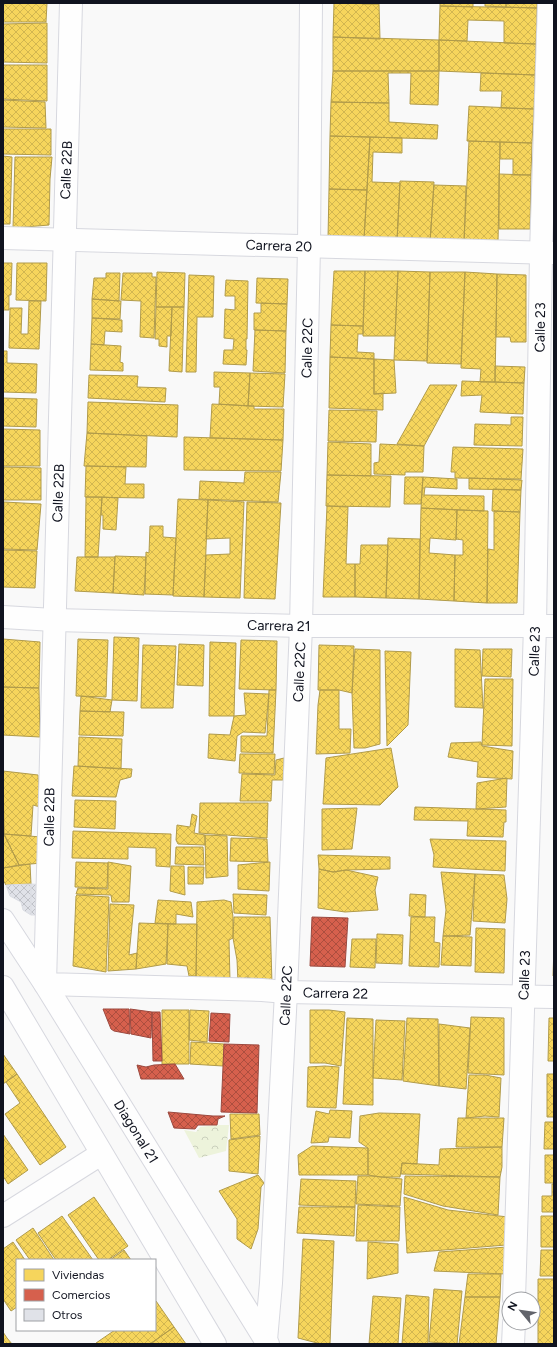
<svg xmlns="http://www.w3.org/2000/svg" width="557" height="1347" viewBox="0 0 557 1347" font-family="Figtree,sans-serif">
	<defs>
		<pattern id="forest-crowns" width="20" height="18" patternUnits="userSpaceOnUse"><rect width="20" height="18" fill="#edf3db"/><path d="M2 6a3 3 0 1 1 6 0M12 15a3 3 0 1 1 6 0" fill="none" stroke="#cacfbc"/></pattern>
		<pattern id="homes-cross-hatch" width="8" height="8" patternUnits="userSpaceOnUse"><rect width="8" height="8" fill="#f6d55c"/><path d="M0 0l8 8M0 8l8-8" fill="none" stroke="#d2b650"/></pattern>
		<pattern id="shops-cross-hatch" width="8" height="8" patternUnits="userSpaceOnUse"><rect width="8" height="8" fill="#d6604d"/><path d="M0 0l8 8M0 8l8-8" fill="none" stroke="#ac4e3f"/></pattern>
		<pattern id="building-cross-hatch" width="8" height="8" patternUnits="userSpaceOnUse"><rect width="8" height="8" fill="#e0e2e8"/><path d="M0 0l8 8M0 8l8-8" fill="none" stroke="#bfc1c7"/></pattern>
	</defs>
	<rect width="100%" height="100%" fill="#f9f9f9"/>
	<!-- forest -->
	<path fill="url(#forest-crowns)" d="M217,1125h12l-3,26 -27,7 -15,-28 12,2 4,-5z"/>
	<!-- homes -->
	<path fill="url(#homes-cross-hatch)" stroke="#b19b4a" d="M3,3h44l-1,19h-43z
		M334,3l45,1 1,35 -47,-2z
		M362,3h17v1h-17z
		M440,3h33v4l-33,-1z
		M485,3h21v4l-21,-1z
		M506,3h31v5l-31,-1z
		M440,6l97,2 -1,36 -32,-1v-22l-36,-1 -1,21 -28,-1z
		M47,23v40l-44,-1v-38z
		M333,37l106,3v31h-106z
		M439,40l97,4 -1,31 -96,-4z
		M3,65h44v36l-44,-2z
		M333,71h106l-1,34 -28,-1 1,-31h-23l1,30 -58,-1z
		M481,73l54,2 -1,34 -33,-1 1,-17h-22z
		M3,100l42,2 1,26 -43,-1z
		M331,102l58,1v19l49,3 -1,14 -107,-3z
		M469,106l65,3 -2,34 -65,-2z
		M3,129h48v26l-48,-1z
		M330,136l40,1 -3,53 -38,-1z
		M370,137l32,1v15l-29,-1 -1,30 28,1 -3,58 -33,-2z
		M469,141l31,1 -2,100h-34z
		M500,142l32,1 -1,32h-18v-16h-13z
		M3,156l9,1 -2,67h-7z
		M15,157h37l-2,22 -1,46 -36,3z
		M499,174l32,1 -1,54h-31z
		M400,181l34,1 -4,60 -33,-1z
		M434,185l32,1 -2,56h-34z
		M329,189l38,1 -3,49 -36,-1z
		M3,263h9l-1,32h-2v15h-6z
		M17,263h30l-1,38 -30,-1z
		M334,271h31l-2,55 -32,-1z
		M365,271h33l-3,65h-32z
		M398,271l32,1 -3,89 -33,-1z
		M157,272l28,1 -1,34h-28z
		M430,272h35l-4,92 -34,-1z
		M465,272l32,2 -2,108h-15l1,-13 -20,-1z
		M106,273h14l-1,28 -27,-2 2,-21h12z
		M123,273h29v4h4l-2,61 -14,-1 1,-36 -20,-1z
		M497,274l29,1v67h-15l-1,-5h-14z
		M189,275l25,1 -1,41h-16l-1,55h-10z
		M257,278l31,1 -1,25 -31,-1z
		M226,280l22,1 -1,58h-1v11h1l-1,15 -23,-1 1,-14h9l1,-11 -10,-1 1,-29 10,1v-14h-10z
		M92,299l29,2 -1,18 -28,-1z
		M29,301h12l-2,48 -30,-1 1,-40h12l-1,26h7z
		M261,303l26,1 -1,27 -32,-1v-17h7z
		M156,307h16l-1,29h-4v11l-8,-1v-7h-4z
		M172,307h12l-2,65 -13,-1z
		M92,318l30,2v12l-17,-1 -1,14 -13,-1z
		M331,325l32,1v8h-5l-1,18 17,1v6l-44,-2z
		M255,330l31,1 -1,42 -32,-2z
		M91,344l30,2 -1,16 3,1v8l-33,-1z
		M3,351h4v12l30,1 -1,29 -33,-1z
		M330,357l44,2v35l9,-1v17l-54,-2z
		M374,359l20,1 2,33 -22,1z
		M495,366l30,1 -1,16 -29,-1z
		M214,372l36,1 -2,33 -29,-2 1,-17h-6z
		M250,373l35,1 -2,33 -35,-1z
		M89,375l49,1 -1,11 29,1 -1,14 -77,-4z
		M462,381l62,2 -1,31 -43,-2 2,-17 -21,1z
		M430,385h27l-33,61 -27,-2z
		M3,398l34,1 -1,28 -33,-1z
		M88,402l90,3 -1,32 -90,-4z
		M212,404l42,2v3h30l-1,31 -73,-2z
		M329,410l48,1 -1,31 -48,-1z
		M511,417h12l-1,29 -48,-1 1,-21 36,1z
		M3,429l37,1v36h-37z
		M87,433l60,3 -1,31 -62,-1z
		M184,437l99,3 -2,31 -97,-1z
		M328,442l43,2v32l-44,-1z
		M380,444l44,2 -1,26h-18v3l-31,-1v-11l5,-1z
		M453,447l70,2 -2,30 -66,-1v-6h-4z
		M86,466l40,1 -1,17h19v14l-59,-1z
		M3,467l38,1v32h-38z
		M245,472h36l-3,30 -79,-3 1,-18 44,2z
		M327,475l64,1 -1,31 -64,-1z
		M405,477h18l-2,27h-17z
		M423,477l34,2v10l-32,-2 -1,8 60,1v15l-63,-3z
		M469,478l53,2 -1,10 -52,-1z
		M493,489l28,1 -1,22 -28,-1z
		M86,497h16l-4,60h-13z
		M102,497l16,1 -2,32 -13,-1v-14h-2z
		M178,499l30,1 -4,97 -31,-1z
		M208,500l36,2 -4,96 -36,-1 2,-42 24,-1v-16l-24,1z
		M4,502l37,2 -4,46 -34,-1z
		M247,502l34,1 -6,96 -31,-1z
		M327,506l21,1 -2,57h9v33h-32z
		M421,508l36,2 -1,30 -26,-2 -1,15 26,2 -1,46 -35,-2z
		M457,510l31,1 -1,92 -33,-2 1,-46h8v-15l-7,-1z
		M494,511l26,1 -3,91h-30l1,-54 6,1z
		M150,526h13v11l13,1 -3,57 -28,-1 1,-42 3,1z
		M388,538l32,1 -1,60 -33,-1z
		M361,545h27l-2,53 -31,-1v-33h5z
		M3,550l34,1 -2,37 -32,-1z
		M115,556l31,1 -2,38 -31,-2z
		M77,557h38l-2,36 -38,-2z
		M114,637l25,1 -2,63 -25,-1z
		M3,639l37,3 -1,46 -36,-1z
		M78,639l30,1 -2,57 -30,-1z
		M241,640l36,1 -1,49 -37,-1z
		M210,642l26,1 -2,73h-25z
		M179,644l25,1 -1,41 -26,-1z
		M143,645l33,1 -3,62h-32z
		M319,645l35,1 -2,47 -13,-3h-21z
		M355,649l25,1v94l-15,4h-11l-2,-55z
		M455,649l25,1 3,58 -28,-1z
		M483,649h29l-1,28 -29,-1z
		M385,651l26,1 -3,73 -21,21z
		M485,679h28l-1,67 -30,-1z
		M3,687l36,1 1,49 -37,-2z
		M269,690h7l-3,63 -32,-1v-16h26z
		M320,690h19v39h12l-1,24 -34,1 2,-49z
		M244,693l25,1 -4,39 -22,-1 -6,4 -2,25 -27,-3 1,-24 21,1 4,-19 12,-1z
		M81,696l31,4 -2,12 -30,-1z
		M80,711l44,1 -1,24 -44,-1z
		M79,737l43,2 -1,30 -43,-3z
		M481,742l1,4 31,5 -1,28 -35,-2 1,-15 -30,-5 3,-14z
		M391,748l7,39 -18,18 -57,-1 3,-46z
		M240,754h35l-1,20 -35,-1z
		M284,758l-1,22h-11l-1,21h-31l2,-27 33,1 1,-15z
		M74,766l58,3 -1,8 -11,3 -4,17 -44,-1z
		M3,771l35,4 2,32 -7,-2 -2,31 -27,-2z
		M507,778l-1,29 -30,2 1,-26z
		M75,800l41,1 -1,28 -41,-2z
		M200,803h68l-1,35 -68,-5z
		M3,805l1,29h-1z
		M415,807l91,3v12h-2l-1,15 -36,-1 1,-15 -54,-1z
		M357,808l-5,41 -30,1v-41z
		M192,814l5,2 -3,17 11,2v10l-27,-1 -2,-4 1,-15 13,2z
		M73,831l98,3 -1,33 -14,-1v-18l-28,-1v12l-56,-1z
		M3,834h1l15,31 -16,3z
		M4,834l37,3 1,26 -23,2z
		M205,835l22,1 1,40 -22,2z
		M231,838l36,1 1,23 -38,-1z
		M430,839l76,2 -1,30 -72,-4 1,-12z
		M176,847h27l1,18 -29,-1z
		M318,855l72,2v12l-44,1 -13,2 -14,-3z
		M76,862l32,1 -1,25 -32,-1z
		M108,862l23,4 -2,36h-17l-1,-7 -35,-1 2,-6 30,1z
		M270,862l-1,29 -31,-2v-24z
		M30,864l1,20 -25,1 -3,-5v-12z
		M171,866h13l1,29 -15,-4z
		M188,867h16l-1,17h-15z
		M319,869l14,3 13,-2 32,7 -3,13 3,20 -33,2 -27,-4z
		M441,872l34,2 -5,61 -27,1 3,-26z
		M475,874l29,1 3,24 -2,24 -32,-2z
		M233,894l34,1 -1,20 -32,-2z
		M410,894l16,1 -1,22 -16,-1z
		M77,895l32,2 -3,75 -33,-6 3,-70z
		M158,900l33,2 2,15 -17,-3v10l-21,-1z
		M224,900l7,2 2,15v21l-4,2 1,41 -34,1 1,-80z
		M110,904l24,1 -5,50 8,-2 -1,16 -28,2z
		M234,917h36l2,67 -26,-7 -8,5 -1,-22 -4,-22z
		M411,917h24l-1,25 6,1 -1,24 -30,-1z
		M139,923l29,1 -2,40 -30,5z
		M168,924h29l-1,52h-7l-2,-10 -20,-2z
		M476,928l29,1 -1,44 -29,-1z
		M377,934l26,1 -1,29 -26,-1z
		M443,936l29,1 -1,29 -30,-1z
		M352,939h24l-1,29 -25,-1z
		M554,946v31l-1,-1z
		M162,1010h27v54h-27z
		M190,1010l19,1 -2,31 -18,-2z
		M310,1010h19l16,2 -4,54 -16,-3h-15z
		M471,1017l33,1v57l-36,-2z
		M347,1018l26,1v86l-30,-1z
		M407,1018l31,1 1,67 -36,-5z
		M549,1018h5v43h-6z
		M376,1020l29,1 -3,59 -29,-2z
		M439,1024l31,4 -4,61 -27,-3z
		M191,1042l33,2 -1,22 -33,-2z
		M3,1054l14,20 -14,10z
		M325,1066l14,1 -3,41 -29,-1 1,-40z
		M17,1074l49,73 -26,18 -35,-51 15,-11 -14,-21z
		M547,1074h7v43h-7z
		M469,1075h16l16,3 -2,39 -14,-1 -19,2z
		M330,1110l22,1 -2,27 -21,-1 -1,5 -17,1 5,-32 13,3z
		M379,1113l41,1 -3,50 -15,-1 -2,14h-19l-13,-2v-27l-9,-6 1,-26z
		M230,1114h29l1,21 -29,4z
		M458,1118h46l-2,29h-46z
		M545,1122h9v27h-10z
		M3,1134l25,36 -20,14 -5,-8z
		M260,1136l-2,38 -29,-3v-31z
		M312,1146l56,2v27h-69l-1,-20z
		M502,1147v20l-2,10 -99,-3 1,-11 37,2 1,-16z
		M545,1155h9v28h-9z
		M258,1175l6,8 -3,4 -3,42 -7,20 -14,-10v-20l-18,-28z
		M358,1176h13l31,3 -2,27 -44,-2z
		M405,1176l95,1 -2,38 -55,-9 -39,-12z
		M301,1179l55,2 -1,26 -56,-2z
		M552,1184h2v28h-12v-16h10z
		M94,1197l34,49 -20,14h-9l-31,-45z
		M404,1197l44,13 60,7 -2,28 -99,8z
		M358,1205l42,2 -1,34h-43z
		M299,1207h56l-1,29 -57,-3z
		M62,1216l31,44h-37l-18,-27z
		M541,1216h13v31h-13z
		M33,1228l21,32h-24l-14,-20z
		M303,1239l31,2 -4,103h-9l-23,-6z
		M13,1242l12,18h-8v47l-6,4 -8,-12v-50z
		M368,1242l30,2v29l-31,6z
		M507,1247l-1,27 -72,-3 5,-19z
		M124,1250l7,10h-21z
		M541,1250h13v26h-14z
		M468,1274h33l-1,23h-35z
		M538,1279h16v65h-16z
		M434,1289l28,2 -5,53 -28,-2z
		M406,1295l23,2 -1,47h-26z
		M373,1296l28,2 -3,46h-29z
		M465,1297h35l-4,47h-37z
		M156,1301l18,26 -24,17h-53l-1,-1 19,-13h40v-28z
		M174,1327l12,17h-36z
		M3,1332l4,6 5,6h-9z"/>
	<!-- shops -->
	<path fill="url(#shops-cross-hatch)" stroke="#9b493f" d="M312,917l36,1 -3,49 -35,-1z
		M103,1009h26l1,25 -16,-3 -3,-2z
		M130,1009l22,3 -1,26 -20,-4z
		M152,1012h8l2,49h-9z
		M211,1013l19,1 -1,28 -20,-1z
		M224,1044l35,1 -2,68 -36,-1z
		M175,1064l9,15h-43l-4,-14 9,2 8,-2z
		M168,1112l45,4h12l-7,3 -1,6h-19l-3,4 -21,-1z"/>
	<!-- building -->
	<path fill="url(#building-cross-hatch)" stroke="#dcdee4" d="M31,884l14,1 -2,30h-12z
		M31,884v31l-8,-5 -2,-8 -11,-6 -4,-11z"/>
	<g fill="none" stroke-linecap="round" stroke-linejoin="round">
		<defs>
			<g id="street">
				<path id="s1" d="M71,3l-26,981 217,6 24,2 268,5"/>
				<path id="s2" d="M3,238l551,15"/>
				<path id="s3" d="M3,617l51,3 247,6h253"/>
				<path d="M3,1216l98,-62"/>
				<path id="s4" d="M514,1299l21,-673 6,-373 8,-250"/>
				<path id="s5" d="M266,1340l5,-57 15,-291 15,-366 8,-380 2,-243"/>
				<path d="M513,1344l1,-21"/>
			</g>
			<g id="highway">
				<path id="s6" d="M3,920l42,64 223,360"/>
				<path d="M3,987l212,357"/>
			</g>
		</defs>
		<!-- street casing -->
		<use href="#street" stroke="#d7d8df" stroke-width="24"/>
		<!-- highway casing -->
		<use href="#highway" stroke="#d7d8df" stroke-width="24"/>
		<!-- street -->
		<use href="#street" stroke="#fefefe" stroke-width="22"/>
		<!-- highway -->
		<use href="#highway" stroke="#fefefe" stroke-width="22"/>
	</g>
	<g text-anchor="middle" stroke-width="4" stroke-linejoin="round" paint-order="stroke">
		<!-- street labels -->
		<g font-size="14" fill="#10131f" stroke="#fff">
			<text transform="translate(66 170) rotate(-88)" y="5">Calle 22B</text>
			<text dy="5" stroke="none"><textPath href="#s2" startOffset="276">Carrera 20</textPath></text>
			<text dy="5" stroke="none"><textPath href="#s4" startOffset="972">Calle 23</textPath></text>
			<text dy="5" stroke="none"><textPath href="#s5" startOffset="993">Calle 22C</textPath></text>
			<text transform="translate(58 493) rotate(-88)" y="5">Calle 22B</text>
			<text dy="5" stroke="none"><textPath href="#s3" startOffset="276">Carrera 21</textPath></text>
			<text dy="5" stroke="none"><textPath href="#s4" startOffset="648">Calle 23</textPath></text>
			<text dy="5" stroke="none"><textPath href="#s5" startOffset="669">Calle 22C</textPath></text>
			<text transform="translate(49 817) rotate(-89)" y="5">Calle 22B</text>
			<text dy="5" stroke="none"><textPath href="#s4" startOffset="324">Calle 23</textPath></text>
			<text dy="5" stroke="none"><textPath href="#s1" startOffset="1272">Carrera 22</textPath></text>
			<text dy="5" stroke="none"><textPath href="#s5" startOffset="345">Calle 22C</textPath></text>
			<text dy="5" stroke="none"><textPath href="#s6" startOffset="250">Diagonal 21</textPath></text>
		</g>
	</g>
	<!-- border -->
	<rect width="557" height="1347" fill="none" stroke="#10131f" stroke-width="8"/>
	<!-- legend -->
	<rect x="16" y="1259" width="140" height="72" fill="#ffffff" stroke="#9fa1a5"/>
	<rect x="24" y="1269" width="20" height="12" fill="#f6d55c" stroke="#9fa1a5"/>
	<text x="52" y="1279" font-size="12" fill="#10131f">Viviendas</text>
	<rect x="24" y="1289" width="20" height="12" fill="#d6604d" stroke="#9fa1a5"/>
	<text x="52" y="1299" font-size="12" fill="#10131f">Comercios</text>
	<rect x="24" y="1309" width="20" height="12" fill="#e0e2e8" stroke="#9fa1a5"/>
	<text x="52" y="1319" font-size="12" fill="#10131f">Otros</text>
	<!-- north arrow -->
	<g transform="translate(521 1311) rotate(299)"><circle r="19" fill="#ffffff" stroke="#9fa1a5"/>
	<path d="M0-3L7 15L0 10L-7 15Z" fill="#62646b"/>
	<text y="-6" font-size="11" font-weight="bold" text-anchor="middle" fill="#10131f">N</text>
	</g>
</svg>
